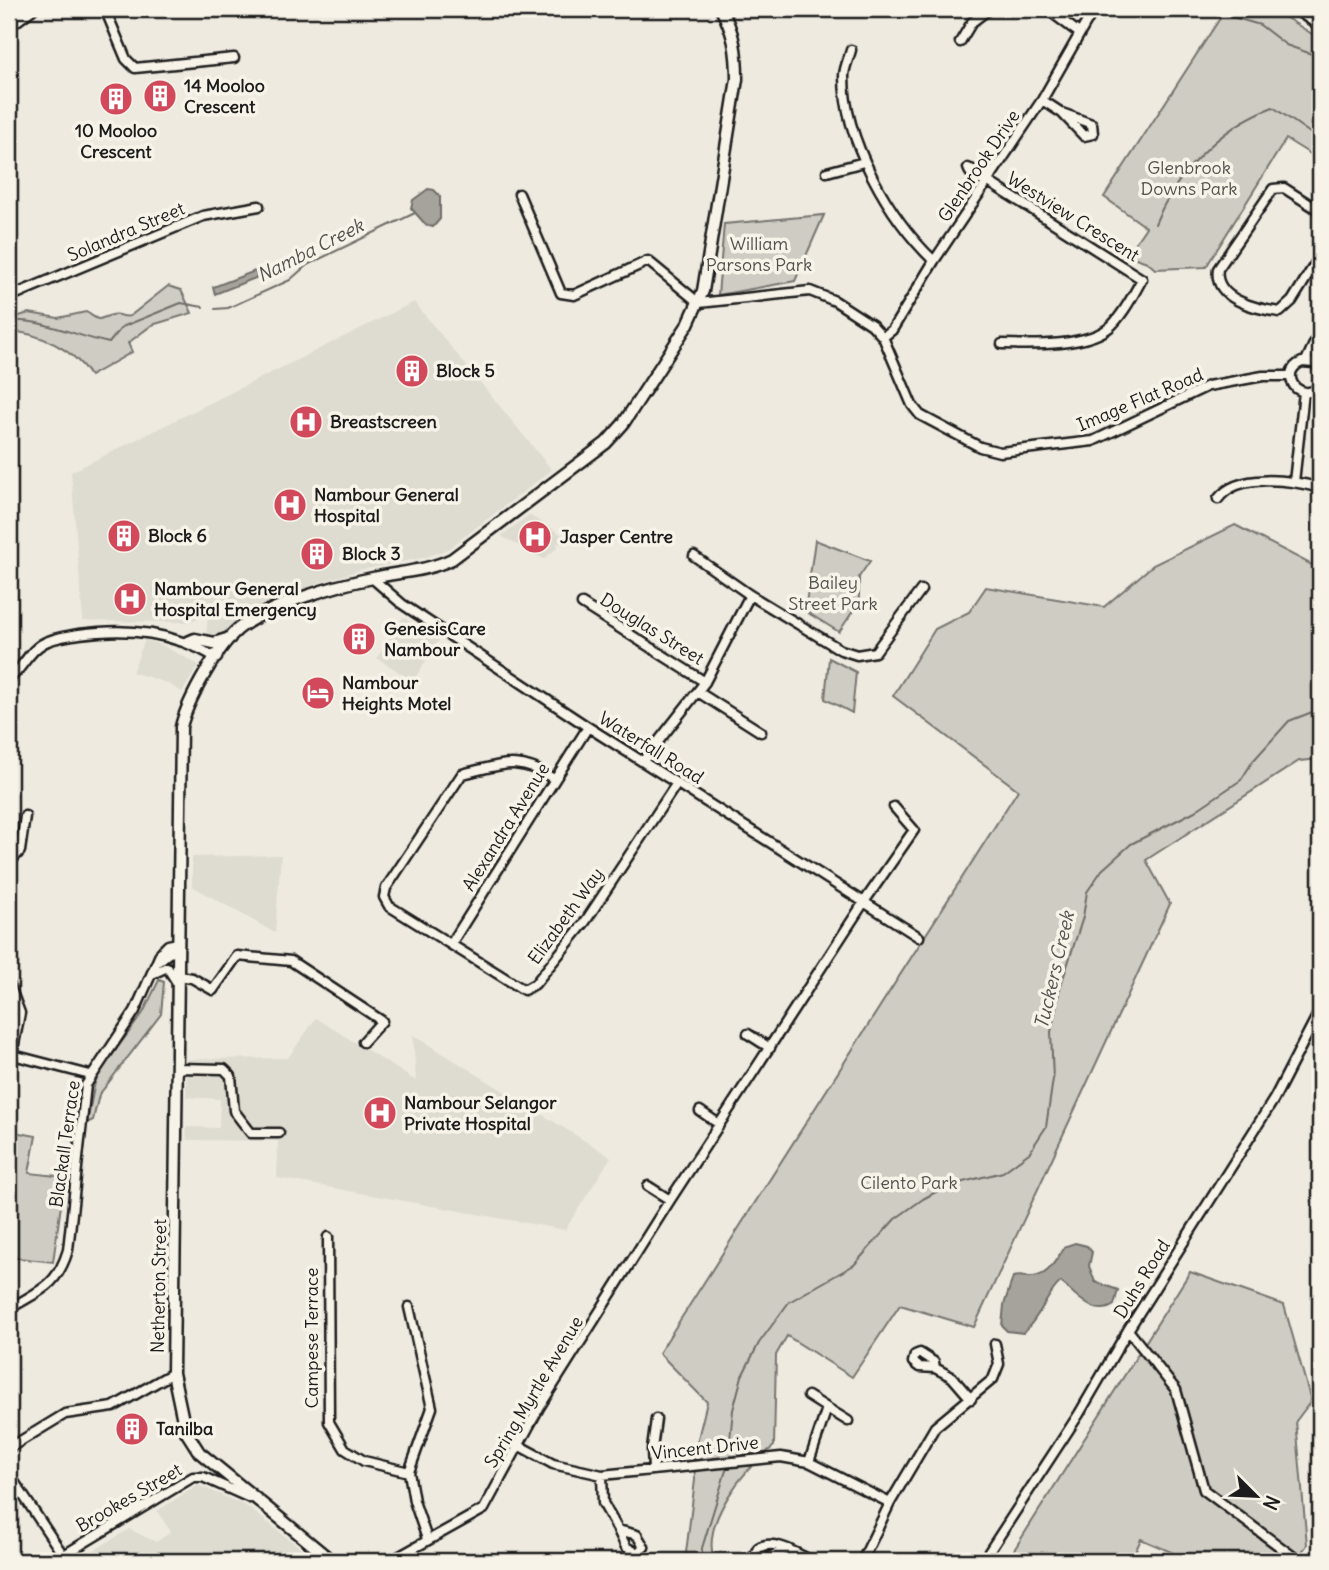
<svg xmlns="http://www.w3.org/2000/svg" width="1329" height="1570" viewBox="0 0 1329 1570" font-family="Delius,sans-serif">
	<rect width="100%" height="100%" fill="#eeeae0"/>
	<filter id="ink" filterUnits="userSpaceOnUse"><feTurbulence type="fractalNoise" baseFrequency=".0143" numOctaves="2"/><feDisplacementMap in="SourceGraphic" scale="14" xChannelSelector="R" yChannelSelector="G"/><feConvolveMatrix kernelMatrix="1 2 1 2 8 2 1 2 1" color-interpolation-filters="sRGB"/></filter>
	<g filter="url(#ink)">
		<!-- built -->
		<path fill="#dedbd1" d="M414,302l138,168 -104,79 -21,8 -67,13 -48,15 -70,31 -28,26 -8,-3 2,-24 -21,7 -104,-1 -12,-149z
			M529,515l40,24 -8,5 -4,-1 1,4 -14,12 -43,-23z
			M403,617l36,23 -26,41 -36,-23z
			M145,640l17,5 37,20 -17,27 -15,-9 -35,-11z
			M281,855l-6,78 -83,-47v-29z
			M316,1018l100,63 -3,-46 198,122 -46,73 -288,-52 1,-37 -91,-1 -1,-13 33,1 1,-29 -34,-2 1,-38 101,-1z
			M198,1485l48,21 72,55h-241l52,-32 27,13 15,-10 -14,-21z"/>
		<!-- green -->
		<path fill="#cfccc3" stroke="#767470" stroke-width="2" d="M1226,9h46l48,30v121l-34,-21 -80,128 -51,2 -8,-7 -20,-7 19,-28 -42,-30z
			M824,215l-29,66 -77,14 6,-71z
			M168,286l13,4 11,23 -40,12 -24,18 4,9 -42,24c-16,-27 -51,-43 -81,-45v-12l20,-6 29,5 28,-6c18,11 8,7 26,3 6,-2 12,3 18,1z
			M1235,525l85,44v190l-21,2 -153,99 24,44 -196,423 -74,-22 -48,72 -65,-41 -11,19 -2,91c-30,23 -73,75 -60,115h-29l10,-81 -1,-25 13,-53 -48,-49 359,-563 -125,-94 42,-67 34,-17 17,-25 118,20 49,-42z
			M815,540l55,21 -11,16v25l-20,30 -34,-21z
			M829,658l27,14 -4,41 -27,-14z
			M159,980l5,2 -3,32 -62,81 -6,25 -6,3 9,-46 47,-64z
			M9,1131l27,5 -7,37 36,4 -12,85 -44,-5z
			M1190,1272l94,33 27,96 -15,20 11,124 -12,16h-103l-51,-22 -10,22h-124z"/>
		<!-- water -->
		<path fill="#a6a39d" stroke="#6f6d69" stroke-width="2" d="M428,189l6,1 6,6v23l-7,8 -7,-2 -15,-17 2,-8z
			M255,271l3,6 -43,17 -2,-7z
			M1075,1243l12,3 5,6 -3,14 6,16 23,8 -4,15c-19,14 -40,-12 -53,-23 -12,8 -21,36 -38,51l-16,-2 -5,-5 2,-21 9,-28c7,-2 10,0 17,0 20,0 25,-18 36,-31z"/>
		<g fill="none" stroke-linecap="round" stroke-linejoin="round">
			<!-- stream -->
			<path stroke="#6f6d69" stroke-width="2" d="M1215,12l45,13 26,20 34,12
				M1155,224c22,-52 65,-97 118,-117l47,33
				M215,309l13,-1 62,-28 17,-15 108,-52
				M9,321c36,-2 65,15 100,22l13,-16 59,-24 22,4
				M729,1450l4,-40 9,-34 17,-33 30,-41 65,-37 41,-46 28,-20 24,-13 56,-14 26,-19 17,-26 7,-48 -2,-47 9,-44 23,-71 4,-25 15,-22 29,-26 64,-33 46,-31 12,-19 36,-40 31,-12
				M702,1561v-13l25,-81"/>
			<defs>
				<path id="minor" d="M105,9l21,50 9,9 99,-10
					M1047,9l32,24
					M1294,9l26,17
					M9,27l24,-18
					M960,42l12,-20 17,-13
					M851,50c-2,8 -7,18 -7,26 0,64 45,142 90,185
					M1042,100l20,13 30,11 1,10 -9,2 -22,-23
					M827,172l37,-10
					M987,181l-3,-7 -16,-6c3,9 10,12 19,13l155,98c-8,15 -18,34 -30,46 -22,22 -80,20 -110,19
					M519,194l42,99 13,2 74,-34 51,42 111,-12 25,10 37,24 11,12 29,68 8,10 60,32 20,5 93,-11 115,-55 55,-10h28
					M1320,211l-36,-23 -11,1 -55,80c-5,30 38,40 62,43l12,-11 28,-45
					M9,297l194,-81 56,-10
					M883,337l9,-7 42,-69 108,-161 52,-91
					M1306,361l14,-30
					M1320,369l-6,-6 -12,-1c-12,5 -15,16 -6,26 9,7 18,5 24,-4
					M1294,482l10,-90
					M1218,499c20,-27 74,-19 102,-11
					M694,556l56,39 91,55 16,5 18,-3 46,-62
					M372,578l30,26 186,123 331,210
					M582,604l123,78
					M9,679c13,-10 19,-27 33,-35 11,-7 26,-8 37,-10 50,-7 94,-2 138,24
					M698,692l63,40
					M643,761l62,-79 45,-87
					M554,779c-36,-24 -52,-14 -92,-5l-76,114 -2,9 5,9 135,84 11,-6 50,-62 92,-139
					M9,863l11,-12 5,-35
					M451,944l137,-217
					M159,961l10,-8 9,-2
					M154,973l13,-6 9,14
					M178,976l14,2 21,12 24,-34 54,5 91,60 -19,21
					M9,984l11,29 -8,42
					M748,1034l22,14
					M9,1054l81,21
					M177,1068l47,1 7,7 3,35 17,22h28
					M700,1111l19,13
					M648,1186l22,14
					M328,1237l1,185 16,27 19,12 45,11
					M409,1307l23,101 -23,64 5,29 13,38
					M9,1309c31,-19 48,-22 59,-59l18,-165 49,-74 26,-59 7,-7 10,-2
					M1128,1330l48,60 28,100 95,71
					M935,1368l-1,-6 -14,-9 -5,2 -2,7 6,5 16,1 17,9 19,22
					M808,1396l19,12
					M518,1445l35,19 49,11 179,-18 28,5 81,41
					M9,1448l56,-34 48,-7 60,-34
					M809,1462l18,-54 21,13
					M653,1470l-1,-21 4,-30
					M9,1474l54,81
					M602,1475l1,28 15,27 19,5 7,12 -7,6 -11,-6 -8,-17
					M788,1549l-25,11 -8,-6 3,-6c16,-10 39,6 54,13
					M54,1561l139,-84h10l47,21
					M391,1561l93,-52 56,-103 130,-206 194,-298 50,-72 -20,-23
					M862,1561l28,-58 45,-76 58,-48 6,-15 -4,-20
					M983,1561l96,-147 49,-84 146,-231 46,-89"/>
				<path id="major" d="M188,642l7,-3 19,4 16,-5
					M332,1561l-133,-109 -14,-22 -12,-57 8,-646c6,-26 39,-86 61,-101 31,-22 94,-41 131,-48 27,-6 54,-7 79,-19l154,-116 17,-19 65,-100 15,-33 34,-212c0,-27 -3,-47 -16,-70"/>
			</defs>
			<!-- minor casing -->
			<use href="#minor" stroke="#1c1c1c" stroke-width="13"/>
			<!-- major casing -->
			<use href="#major" stroke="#1c1c1c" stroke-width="15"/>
			<!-- minor -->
			<use href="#minor" stroke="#f7f3e8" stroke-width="8"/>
			<!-- major -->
			<use href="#major" stroke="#f7f3e8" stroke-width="10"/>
		</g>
	</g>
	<!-- icons -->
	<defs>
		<symbol id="building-disc" viewBox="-11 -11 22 22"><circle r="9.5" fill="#d1495b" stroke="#f7f3e8"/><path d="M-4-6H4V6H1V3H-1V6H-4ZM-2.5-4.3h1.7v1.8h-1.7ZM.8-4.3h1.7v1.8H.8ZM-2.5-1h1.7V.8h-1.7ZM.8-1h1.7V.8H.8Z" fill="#fff"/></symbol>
		<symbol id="hospital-disc" viewBox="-11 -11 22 22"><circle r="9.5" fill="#d1495b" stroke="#f7f3e8"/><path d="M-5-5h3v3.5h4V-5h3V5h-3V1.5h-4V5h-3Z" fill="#fff"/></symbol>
		<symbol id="hotel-disc" viewBox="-11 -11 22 22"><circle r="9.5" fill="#d1495b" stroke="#f7f3e8"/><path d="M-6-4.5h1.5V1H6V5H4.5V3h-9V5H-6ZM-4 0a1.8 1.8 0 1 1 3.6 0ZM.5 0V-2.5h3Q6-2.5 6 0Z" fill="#fff"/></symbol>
	</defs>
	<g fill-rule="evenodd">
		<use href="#building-disc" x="141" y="77" width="38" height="38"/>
		<use href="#building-disc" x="97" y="80" width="38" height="38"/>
		<use href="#building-disc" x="393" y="352" width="38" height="38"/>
		<use href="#hospital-disc" x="287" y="403" width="38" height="38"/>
		<use href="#hospital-disc" x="271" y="486" width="38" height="38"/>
		<use href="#building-disc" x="105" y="517" width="38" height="38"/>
		<use href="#hospital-disc" x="516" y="518" width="38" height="38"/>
		<use href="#building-disc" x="298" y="535" width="38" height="38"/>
		<use href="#hospital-disc" x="111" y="580" width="38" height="38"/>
		<use href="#building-disc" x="340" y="620" width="38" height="38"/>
		<use href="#hotel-disc" x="299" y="674" width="38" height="38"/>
		<use href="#hospital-disc" x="361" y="1094" width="38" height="38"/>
		<use href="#building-disc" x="113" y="1410" width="38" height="38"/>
	</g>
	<g text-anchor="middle" stroke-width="7" stroke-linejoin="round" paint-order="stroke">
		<!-- poi labels -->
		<g font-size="18" font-weight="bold" fill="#1c1c1c" stroke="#f7f3e8" text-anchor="start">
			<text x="184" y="92">14 Mooloo<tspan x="184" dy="21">Crescent</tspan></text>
			<text x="116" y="137" text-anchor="middle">10 Mooloo<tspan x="116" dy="21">Crescent</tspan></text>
			<text x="436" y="377">Block 5</text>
			<text x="330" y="428">Breastscreen</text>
			<text x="314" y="501">Nambour General<tspan x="314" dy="21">Hospital</tspan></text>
			<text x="148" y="542">Block 6</text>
			<text x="560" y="543">Jasper Centre</text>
			<text x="342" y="560">Block 3</text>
			<text x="154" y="595">Nambour General<tspan x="154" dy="21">Hospital Emergency</tspan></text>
			<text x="384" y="635">GenesisCare<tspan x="384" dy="21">Nambour</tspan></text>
			<text x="342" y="689">Nambour<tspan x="342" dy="21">Heights Motel</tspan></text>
			<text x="404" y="1109">Nambour Selangor<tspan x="404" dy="21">Private Hospital</tspan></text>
			<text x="156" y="1435">Tanilba</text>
		</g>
		<!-- street labels -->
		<g font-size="18" fill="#1c1c1c" stroke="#f7f3e8">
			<text transform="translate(979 166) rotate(-56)" y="6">Glenbrook Drive</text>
			<text transform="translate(1073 217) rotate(32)" y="6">Westview Crescent</text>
			<text transform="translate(126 232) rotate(-23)" y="6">Solandra Street</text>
			<text transform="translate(1140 400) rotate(-23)" y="6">Image Flat Road</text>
			<text transform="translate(652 629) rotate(32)" y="6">Douglas Street</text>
			<text transform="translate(651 748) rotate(32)" y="6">Waterfall Road</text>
			<text transform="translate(506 827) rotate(-58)" y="6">Alexandra Avenue</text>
			<text transform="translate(566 916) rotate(-54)" y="6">Elizabeth Way</text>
			<text transform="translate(65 1144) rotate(-82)" y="6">Blackall Terrace</text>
			<text transform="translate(1142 1279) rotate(-58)" y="6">Duhs Road</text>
			<text transform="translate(159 1286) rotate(-89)" y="6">Netherton Street</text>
			<text transform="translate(312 1338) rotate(-90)" y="6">Campese Terrace</text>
			<text transform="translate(534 1392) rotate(-59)" y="6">Spring Myrtle Avenue</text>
			<text transform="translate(705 1448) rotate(-6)" y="6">Vincent Drive</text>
			<text transform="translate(129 1498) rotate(-30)" y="6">Brookes Street</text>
		</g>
		<!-- park labels -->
		<g font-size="18" fill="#52514e" stroke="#f7f3e8">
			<text x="1189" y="174">Glenbrook<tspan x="1189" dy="21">Downs Park</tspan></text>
			<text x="759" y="250">William<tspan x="759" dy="21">Parsons Park</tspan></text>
			<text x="833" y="589">Bailey<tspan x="833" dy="21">Street Park</tspan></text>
			<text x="909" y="1189">Cilento Park</text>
		</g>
		<!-- water labels -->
		<g font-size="19" font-style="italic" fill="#535250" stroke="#f7f3e8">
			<text transform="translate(310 250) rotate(-27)" y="7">Namba Creek</text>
			<text transform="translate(1054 970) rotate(-77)" y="7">Tuckers Creek</text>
		</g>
	</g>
	<!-- margin -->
	<rect width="1329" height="1570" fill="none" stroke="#f7f3e8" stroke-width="35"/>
	<rect x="18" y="18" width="1294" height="1535" fill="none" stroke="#1c1c1c" stroke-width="2.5" filter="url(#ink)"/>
	<!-- north arrow -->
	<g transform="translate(1256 1496) rotate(114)" stroke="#f7f3e8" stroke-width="5" paint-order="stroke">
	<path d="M0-5L12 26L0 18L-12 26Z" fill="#1c1c1c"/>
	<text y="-10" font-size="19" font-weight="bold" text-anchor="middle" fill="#1c1c1c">N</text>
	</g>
</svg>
